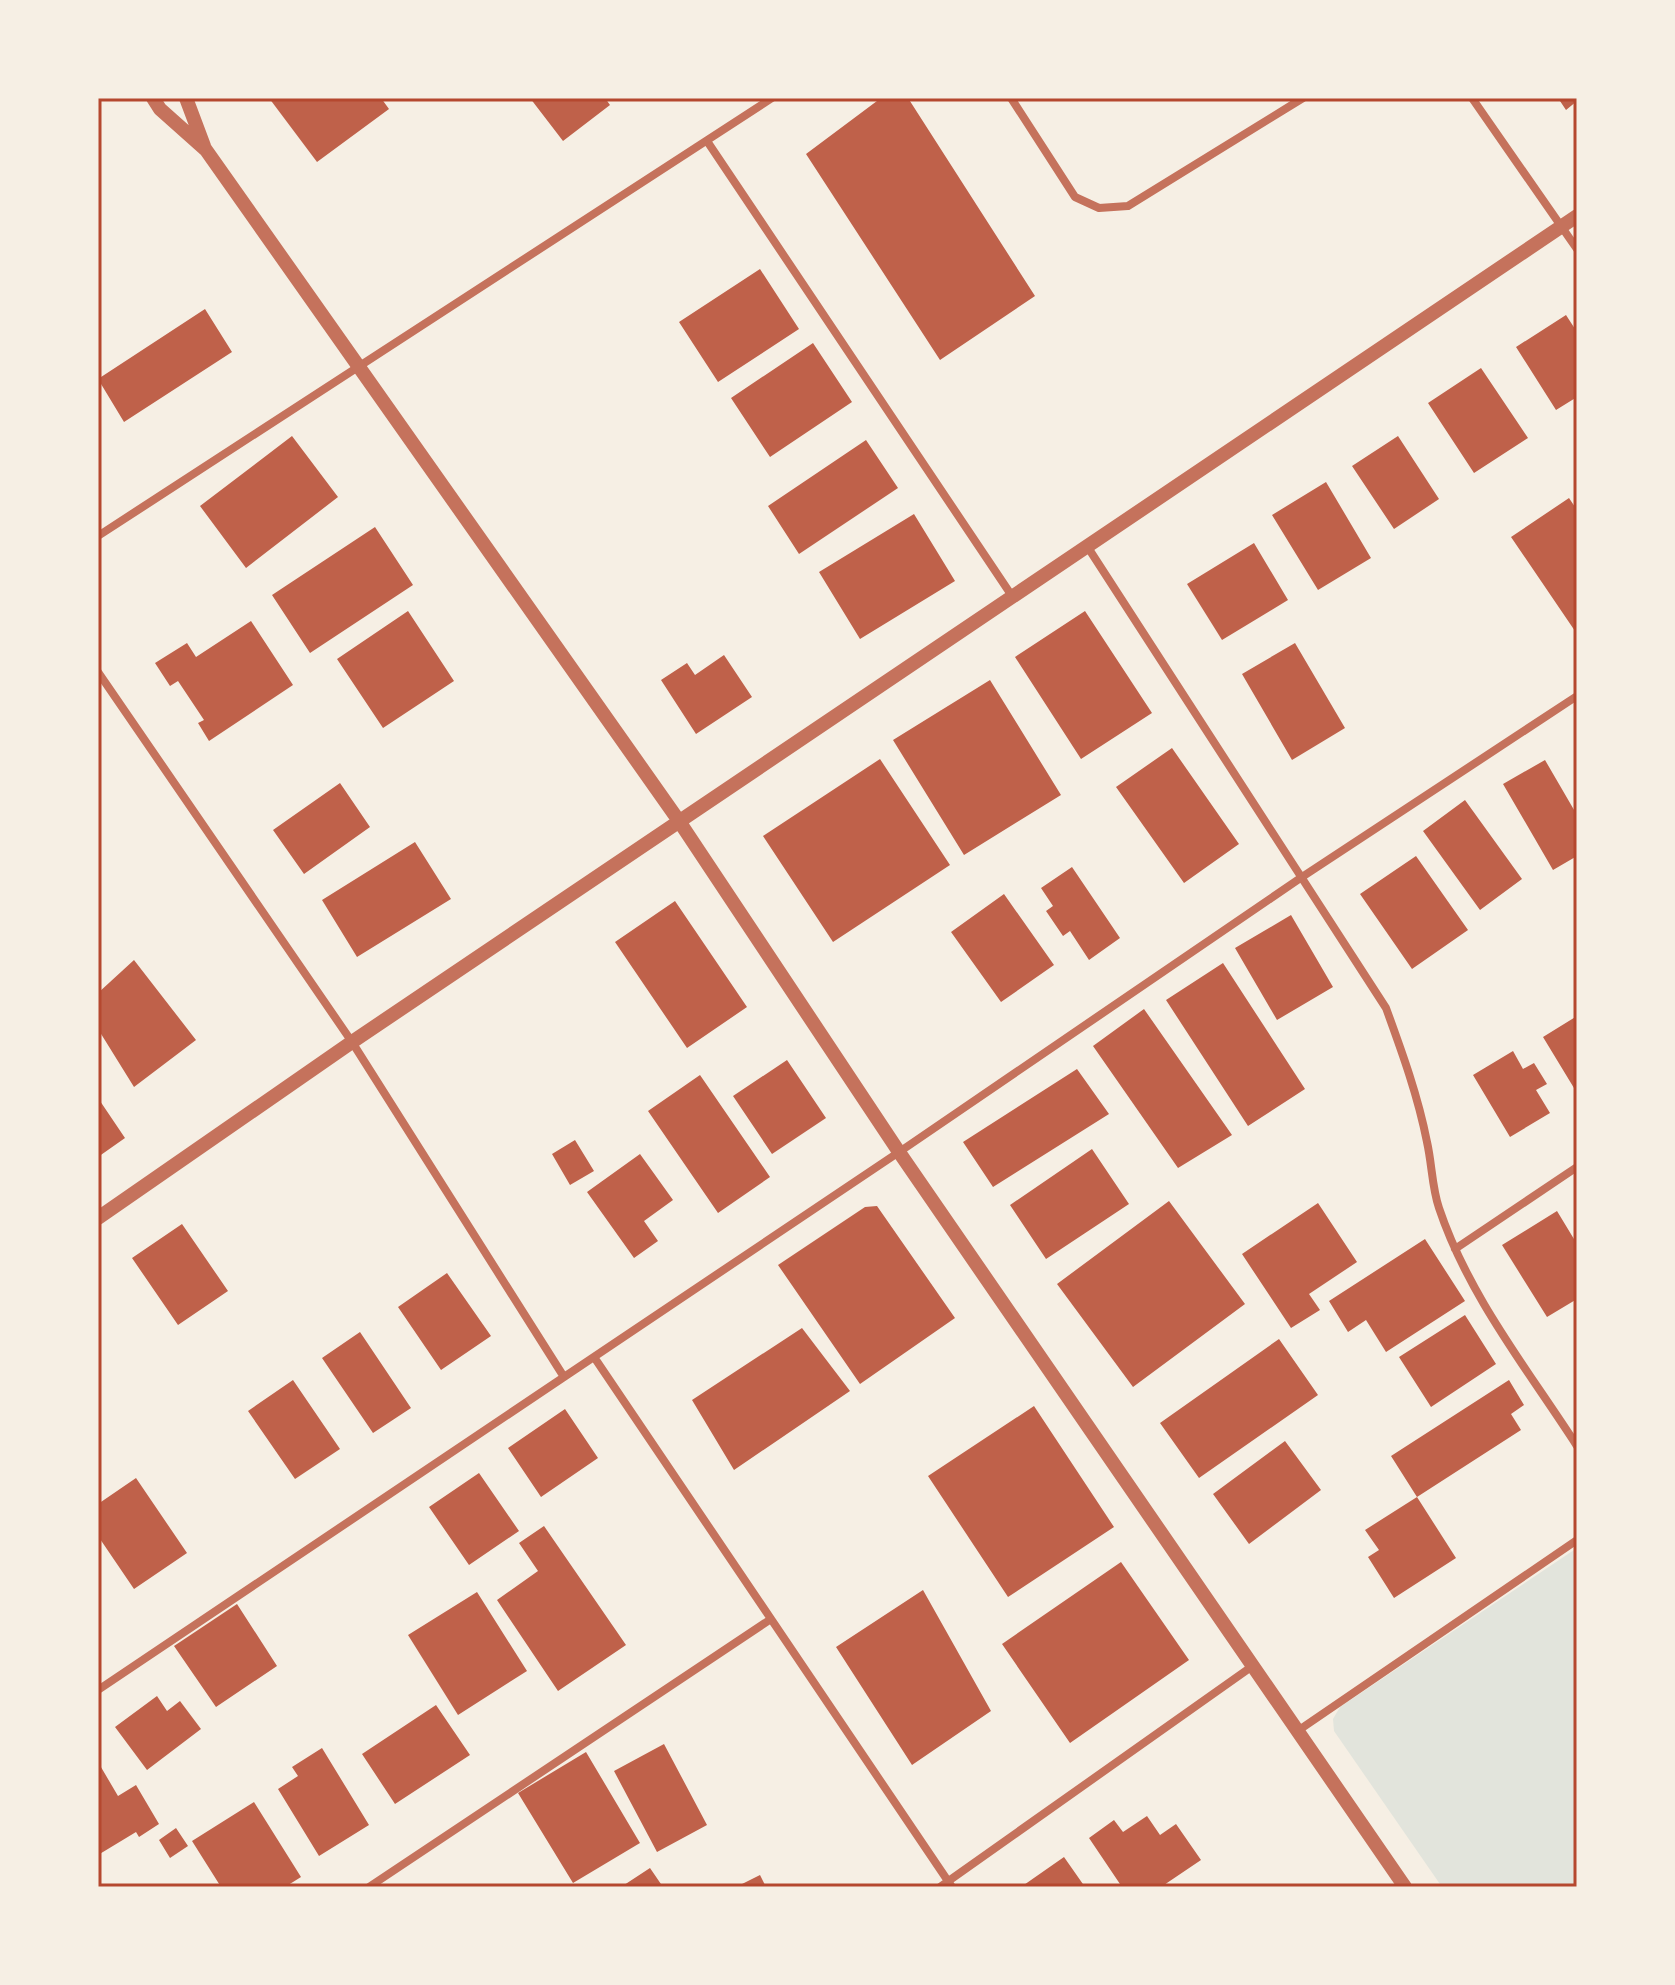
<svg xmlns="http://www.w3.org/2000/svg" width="1675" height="1985" viewBox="0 0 1675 1985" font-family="'Zilla Slab',serif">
	<rect width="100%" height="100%" fill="#f6efe4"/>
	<!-- green -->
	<path fill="#e2e4dc" d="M1577,1548v339h-135l-108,-156 -1,-12 7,-12z"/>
	<!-- building -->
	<path fill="#bf614a" d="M269,98h112l8,11 -72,53z
		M530,98h75l5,7 -47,36z
		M881,98h27l127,198 -95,64 -134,-206z
		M1558,98h19v3l-11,9z
		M760,269l39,60 -81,53 -39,-60z
		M205,309l27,43 -108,70 -26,-43z
		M1566,315l11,17v65l-21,13 -40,-63z
		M813,343l39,59 -82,55 -39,-59z
		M1481,368l47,70 -54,35 -46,-70z
		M292,436l46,61 -92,71 -46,-62z
		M1398,436l41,63 -45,30 -42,-63z
		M866,440l32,48 -99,66 -31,-48z
		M1326,482l45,76 -53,32 -46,-75z
		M1569,498l8,12v124l-66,-97z
		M914,514l41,67 -95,58 -41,-67z
		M375,527l38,58 -103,68 -38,-58z
		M1254,543l34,57 -66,40 -35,-56z
		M408,611l46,70 -71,47 -46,-69z
		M1085,611l67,102 -71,46 -66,-102z
		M251,621l42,64 -84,56 -11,-18 6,-3 -26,-39 -8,5 -15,-23 32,-20 9,14z
		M1295,643l50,85 -53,32 -50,-86z
		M724,655l28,42 -56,37 -35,-54 26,-17 8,12z
		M990,680l71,115 -97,60 -71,-115z
		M1172,748l67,96 -55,39 -68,-96z
		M880,759l70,106 -117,77 -70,-106z
		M1545,760l32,55v41l-24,14 -50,-86z
		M340,783l30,44 -66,47 -31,-44z
		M1465,800l57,79 -42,31 -57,-79z
		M415,842l36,57 -94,58 -35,-57z
		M1416,856l52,74 -56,39 -52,-75z
		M1072,867l48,71 -31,22 -19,-29 -7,5 -17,-25 7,-5 -12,-18z
		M1004,894l50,71 -53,37 -50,-70z
		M675,901l72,106 -60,41 -72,-106z
		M1291,915l42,72 -56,33 -42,-72z
		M134,960l62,80 -62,47 -36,-58v-36z
		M1223,963l82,126 -57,37 -82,-126z
		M1144,1009l88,126 -54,33 -85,-122z
		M1577,1016v77l-34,-56z
		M1513,1051l10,18 11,-6 13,21 -11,6 14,23 -40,24 -37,-62z
		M787,1060l39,58 -54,36 -39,-58z
		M1077,1069l32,45 -116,73 -30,-45z
		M700,1075l70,102 -52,36 -70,-102z
		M98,1098l27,40 -27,19z
		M575,1140l19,31 -24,14 -18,-31z
		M1092,1149l37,55 -83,55 -36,-54z
		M640,1154l33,46 -29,21 14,20 -24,17 -47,-66z
		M1169,1201l76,103 -112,83 -76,-103z
		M1318,1203l39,59 -48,32 11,16 -29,18 -49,-74z
		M877,1206l78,112 -95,66 -82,-119 87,-58z
		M1557,1211l20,33v55l-30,18 -45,-72z
		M182,1224l46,67 -50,34 -46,-67z
		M1425,1239l40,62 -79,51 -20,-32 -18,12 -19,-31z
		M447,1273l44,63 -50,34 -43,-63z
		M1465,1315l31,49 -65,43 -32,-50z
		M802,1328l48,63 -116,79 -42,-70z
		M360,1332l51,76 -38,25 -51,-75z
		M1279,1339l39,56 -119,83 -39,-55z
		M293,1380l47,69 -45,30 -47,-68z
		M1509,1380l15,25 -13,9 10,16 -104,67 39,61 -62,40 -26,-41 11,-7 -14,-20 52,-33 -26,-41z
		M1034,1406l80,121 -106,70 -80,-121z
		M565,1409l33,49 -57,39 -33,-49z
		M1285,1441l36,49 -72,54 -36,-50z
		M479,1473l40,58 -50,34 -40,-58z
		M136,1478l51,75 -53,36 -36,-53v-32z
		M544,1526l82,119 -68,46 -61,-91 41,-29 -19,-28z
		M1121,1562l68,98 -119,83 -68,-99z
		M923,1590l68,121 -79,54 -76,-118z
		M477,1592l50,79 -69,44 -50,-80z
		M237,1604l40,62 -61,41 -42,-61z
		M157,1696l10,15 13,-10 21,28 -54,41 -32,-43z
		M436,1705l34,50 -75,49 -33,-50z
		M664,1744l43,81 -50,27 -43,-81z
		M322,1748l47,77 -50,31 -41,-67 20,-13 -6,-9z
		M586,1752l54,91 -67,40 -55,-90z
		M98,1762l20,34 18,-11 23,39 -20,13 -3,-5 -38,23z
		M254,1802l47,75 -16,10h-64l-29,-46z
		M1147,1816l13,19 16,-11 25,36 -40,27h-39l-33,-49 25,-18 9,12z
		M176,1828l12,18 -18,12 -11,-18z
		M1064,1857l21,30h-64z
		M650,1868l13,19h-42z
		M760,1875l6,12h-30z"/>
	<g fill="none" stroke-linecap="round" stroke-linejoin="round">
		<!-- minor -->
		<path stroke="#c5725c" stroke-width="8" d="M1011,98l64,99 24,11 29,-2 175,-108
			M1472,98l105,151
			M707,141l305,455
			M98,536l674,-438
			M1087,546l299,462c16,44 32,88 41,134 5,22 5,46 12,66 29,87 89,162 138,238
			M98,672l254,370 212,335
			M1455,1249l122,-82
			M594,1357l358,530
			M98,1690l810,-544 394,-269 275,-181
			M1299,1730l278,-190
			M369,1887l402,-268
			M940,1887l314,-222"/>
		<!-- tertiary -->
		<path stroke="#c5725c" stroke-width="14" d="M153,98l7,11 46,41 473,671 220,331 506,735
			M186,98l18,48
			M98,1218l254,-176 1225,-826"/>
	</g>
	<!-- border -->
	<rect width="1675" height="1985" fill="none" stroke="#f6efe4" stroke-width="200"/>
	<rect x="100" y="100" width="1475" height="1785" fill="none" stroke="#b5482f" stroke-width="3"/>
</svg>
